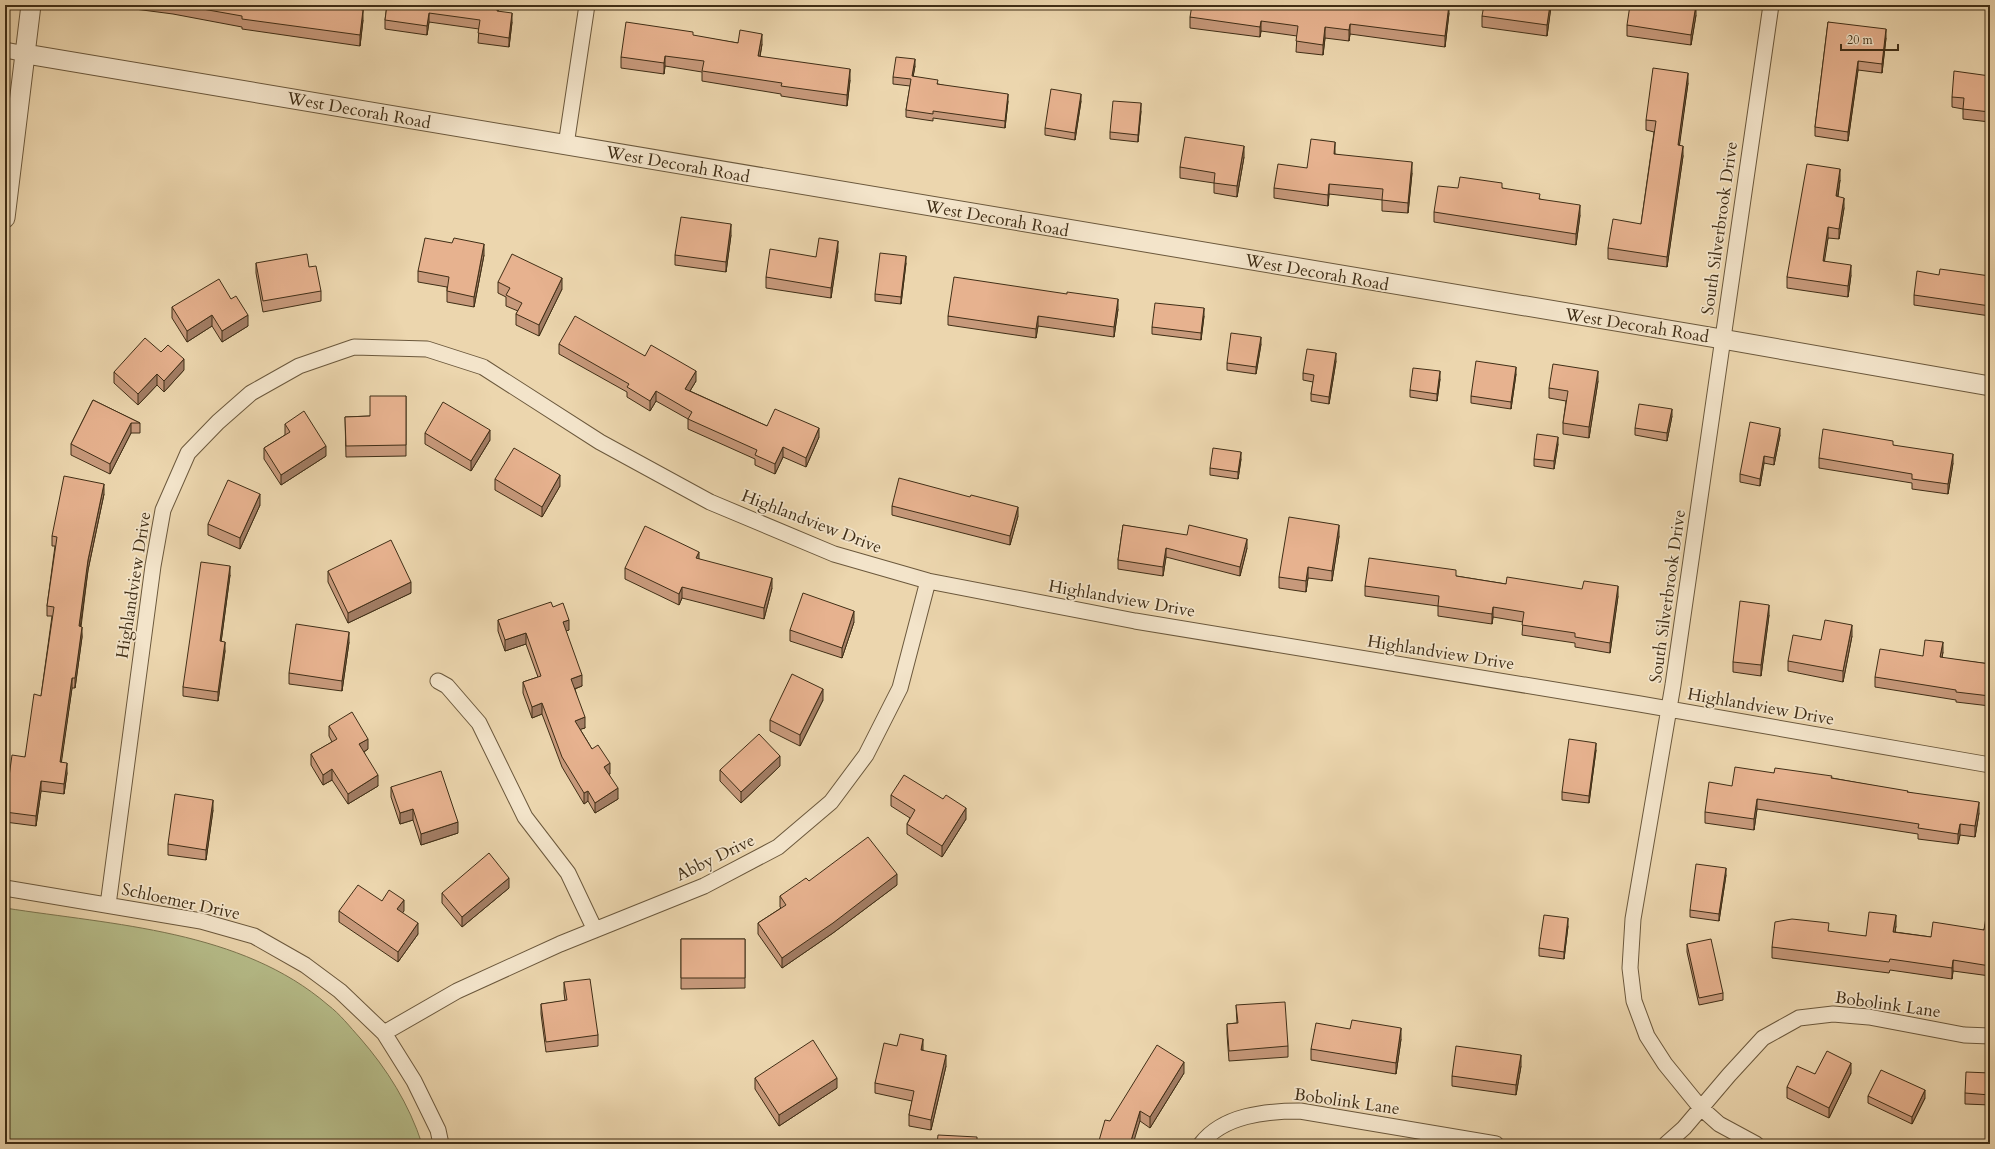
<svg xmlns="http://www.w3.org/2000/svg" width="1995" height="1149" viewBox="0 0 1995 1149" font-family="Cardo,serif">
	<rect width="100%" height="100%" fill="#ecd6ae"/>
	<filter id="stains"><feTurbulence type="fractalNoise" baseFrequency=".005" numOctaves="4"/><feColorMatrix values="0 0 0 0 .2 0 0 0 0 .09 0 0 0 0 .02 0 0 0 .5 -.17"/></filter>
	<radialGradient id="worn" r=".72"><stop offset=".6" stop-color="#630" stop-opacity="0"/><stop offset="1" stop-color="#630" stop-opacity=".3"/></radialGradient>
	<!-- green -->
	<path fill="#b7be8b" stroke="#7c7650" d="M5,908c109,17 236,22 323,97 12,9 22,22 32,33 27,31 49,66 62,106h-417z"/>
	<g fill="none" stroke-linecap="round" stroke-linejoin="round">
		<defs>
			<path id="minor" d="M5,50l21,4
				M566,145l21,-140
				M438,681l9,5 32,37 46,94 43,56 27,57
				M5,888l196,33 53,15 51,29 35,26 44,42 30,48 24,49 3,14
				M108,905l45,-339 10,-56 25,-57 30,-31 33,-29 48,-27 55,-19 73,2 56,18 117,75 110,60 124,52 94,27 207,40 505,83 350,61
				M384,1033l73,-42 103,-47 144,-58 74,-39 53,-45 35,-47 34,-67 28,-107
				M1201,1144c22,-29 65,-33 99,-33l196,33
				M1666,1144l18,-16 45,-53 34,-37 36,-20 34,-4 36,3 95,18 26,1
				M1756,1144l-37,-20 -19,-17 -35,-43 -18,-28 -13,-35 -4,-33 3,-49 40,-234 98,-680"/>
			<path id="tertiary" d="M26,54l1696,285 268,47
				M5,218l26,-213"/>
		</defs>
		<!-- minor casing -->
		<use href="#minor" stroke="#6b583c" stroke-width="17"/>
		<!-- tertiary casing -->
		<use href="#tertiary" stroke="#6b583c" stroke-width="21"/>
		<!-- minor -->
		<use href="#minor" stroke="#f3e4ca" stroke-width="15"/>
		<!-- tertiary -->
		<use href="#tertiary" stroke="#f3e4ca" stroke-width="19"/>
	</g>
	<!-- wall -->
	<path fill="#c7997b" stroke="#402e16" d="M104,5h246l-1,3 14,12 -3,26 -118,-17v-2l-69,-13z
		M387,5h112l-1,6 14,11 -3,25 -31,-4 1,-14 -50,-7 -2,13 -42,-6v-9z
		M1551,5l-4,31 -65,-9v-11z
		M1449,13l-4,34 -95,-13 -1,7 -24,-3 -2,17 -27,-3 1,-16 -36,-5 -1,6 -70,-9v-11z
		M1696,15l-5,30 -64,-9v-11z
		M1828,22l58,16 -4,35 -24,-3 -10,71 -33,-5v-9z
		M693,36l45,7 24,1 -2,13 90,23 -3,26 -66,-10v-2l-79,-13v-9l-37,-6 -1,8 -43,-6v-11z
		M915,66l-2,10 25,8 70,17 -3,27 -72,-10v3l-27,-4v-7l4,-24 -17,-2v-7z
		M1990,76v46l-27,-3v-10l-11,-2v-10z
		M1688,83l-9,62 4,11 -16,111 -59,-8v-11l33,-24 13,-92 -8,-2v-10z
		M1081,101l-6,39 -30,-5v-7z
		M1141,111l-3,31 -28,-3v-7z
		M1335,154l77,19 -4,40 -26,-2v-11l-53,-6 -1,12 -54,-8v-10l33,-20z
		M1244,157l-7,40 -23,-4v-10l-34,-5v-11z
		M1840,180l-2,17 6,11 -5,31 -11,-1 -4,23 27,14 -3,22 -61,-9v-11z
		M1458,188h44l38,11 40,16 -4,30 -142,-23v-10z
		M731,235l-5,37 -51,-7v-10z
		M838,251l-7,47 -65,-10v-11l50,-20z
		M484,255l-10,52 -27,-5v-15l-29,-5v-11z
		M256,263l65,28v10l-58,11 -7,-39z
		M906,263l-5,41 -26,-3v-7z
		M1939,275l51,1v40l-76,-11v-10z
		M498,282l64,7 -23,47 -23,-11v-11l2,-3 -12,-5v-9l-8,-4z
		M231,299l17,27 -26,16 -10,-16 -25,16 -15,-24v-11z
		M1118,309l-4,28 -76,-11 -2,12 -88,-13v-9z
		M1204,316l-3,24 -49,-6v-7z
		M559,344l86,12 51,25 -6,10 77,35 52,11 -13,30 -23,-10 -8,17 -20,-9v-6l-67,-30v-10l-32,-18 -6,10 -23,-14v-5l-68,-38z
		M1261,344l-5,30 -29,-4v-7z
		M161,352l23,18 -20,22 -7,-7 -19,20 -24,-22v-11z
		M1336,361l-7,43 -18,-3v-7l2,-12 -10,-2v-7z
		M1516,374l-5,35 -40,-6v-7z
		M1440,379l-3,22 -27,-4v-7z
		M1598,381l-9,57 -26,-4v-11l3,-22 -17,-3v-10z
		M406,396v60l-60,1 -1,-40 25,-1z
		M93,400l47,23v10h-9l-21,41 -39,-19v-11z
		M1672,416l-5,25 -32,-6v-7z
		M285,424l41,32 -45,29 -17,-26v-11l21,-13z
		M425,433l65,7 -19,31 -46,-27z
		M1780,435l-6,30 -10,-2 -4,23 -20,-4v-8z
		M1558,444l-4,25 -20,-3v-7z
		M1893,445l60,18 -5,31 -36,-5v-6l-93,-15v-10z
		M1241,459l-3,20 -28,-4v-7z
		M495,479l65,7 -18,31 -47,-27z
		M104,494l-16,76 -7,57 1,10 -7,51h-3l-11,74 6,11 -3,21 -23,-3 -5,35 -31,-4v-16l20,-49 16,-61 11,-80h-5v-10l8,-60h-3v-10z
		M260,505l-20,44 -32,-14v-11z
		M892,506l126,10 -8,29 -118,-30z
		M1123,525l124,23 -7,28 -74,-19 -3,19 -45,-7v-9z
		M1339,536l-7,45 -24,-3 -2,14 -27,-4v-11z
		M699,559l73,29 -8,31 -82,-21 -3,7 -54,-26v-11z
		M328,571l83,22 -63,30 -20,-41z
		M230,575l-9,67 4,9 -7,50 -35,-5v-9z
		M1456,576l50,8 112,12 -8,57 -35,-6v-4l-53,-8 1,-13 -30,-5 -1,7 -54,-8v-10l-73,-10v-10z
		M553,607l16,23 -3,1 16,55 -7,3 10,39 -5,1 12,20 18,25h-1l9,25 -23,14 -7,-12 -4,3 -22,-37 -20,-53 -10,4 -9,-25v-11l15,-5 -12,-33 -21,7 -7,-20v-11z
		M1769,615l-8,61 -28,-4v-10z
		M854,622l-12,36 -52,-17v-11z
		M1852,636l-9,46 -55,-11v-10l33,-21z
		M349,642l-7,49 -53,-7v-11z
		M1943,652l-1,6 48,6v42l-34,-4v-2l-81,-13v-10l48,-21z
		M823,700l-23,46 -30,-15v-11z
		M329,726l39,23 -4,3 14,34 -30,18 -16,-24 -9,5 -12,-20v-11l21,-12 -3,-6z
		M1596,750l-7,53 -27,-3v-8z
		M780,766l-39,37 -21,-22v-11z
		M1774,773l58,5 76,14 71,21 -4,24 -15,-2 -2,9 -40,-5v-5l-161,-25 -3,21 -49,-7v-11l27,-26z
		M391,787l67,46 -37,12 -8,-25 -13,4 -9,-27z
		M891,795l75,24 -24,38 -35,-23v-10l3,-6 -19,-12z
		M213,810l-7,50 -38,-5v-11z
		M1726,875l-7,46 -29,-4v-7z
		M809,881l88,4 -64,48 -51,35 -24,-34v-11l23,-15 -1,-1v-11z
		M509,888l-47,39 -20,-24v-10z
		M382,901l22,10 -2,2 16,21 -20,28 -59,-40v-11z
		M1990,904v72l-37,-5 -1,8 -62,-9 -1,3 -117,-15v-11l94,-11 30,-10 -1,6 36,5 53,-7z
		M1568,926l-4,33 -25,-3v-8z
		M681,939h64v49l-64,1z
		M1687,944l36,49v7l-24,5 -12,-53z
		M564,982l34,53v11l-52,6 -5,-38v-10l24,-3 -1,-8z
		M1236,1005l52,41v11l-59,4 -2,-27v-10l10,-1z
		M1401,1039l-5,35 -85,-14v-11z
		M897,1046l26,4 23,16 -15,64 -22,-4v-11l3,-14 -37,-8v-10z
		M1521,1066l-5,29 -64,-9v-10z
		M1184,1073l-34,55 -10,-7h-30z
		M1851,1073l-22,45 -42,-20v-11l28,-13z
		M1990,1073v32l-25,-1v-11z
		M755,1078l82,10 -58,38 -24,-37z
		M1868,1096l57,2 -13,26 -44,-21z"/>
	<!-- shaded-wall -->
	<path fill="#a27d64" stroke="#402e16" d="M498,5h1l-2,15v-9z
		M1449,5v8l-4,34v-11z
		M1550,5h1v2l-4,29v-11z
		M1696,5v10l-5,30v-10z
		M363,10v10l-3,26v-11z
		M429,13v9l-2,13v-9z
		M512,13v9l-3,25v-9z
		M1261,21v10l-1,6v-10z
		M1350,24v10l-1,7v-11z
		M1325,27v11l-2,17v-10z
		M1886,29v9l-4,35v-9z
		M762,34v10l-4,23v-11z
		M665,56v10l-1,8v-11z
		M915,59v7l-3,17v-7z
		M1858,61v9l-10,71v-9z
		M850,69v11l-3,26v-11z
		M1688,73v10l-10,73v-11z
		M1008,94v7l-3,27v-7z
		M1081,94v7l-6,39v-7z
		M1141,103v8l-3,31v-7z
		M1335,142v11l-1,12v-11z
		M1244,146v11l-7,40v-11z
		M1683,146v10l-16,111v-10z
		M1412,162v11l-4,40v-10z
		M1840,169v11l-4,27v-11z
		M1329,184v10l-1,12v-11z
		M1844,198v10l-5,31v-10z
		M1580,205v10l-4,30v-11z
		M731,224v11l-5,37v-10z
		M1828,227v11l-5,33v-10z
		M838,241v10l-7,47v-10z
		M484,244v11l-10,52v-10z
		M906,256v7l-5,41v-7z
		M1851,265v10l-3,22v-11z
		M562,278v11l-23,47v-11z
		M1118,299v10l-4,28v-10z
		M1204,308v8l-3,24v-7z
		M212,315v11l-25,16v-11z
		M248,315v11l-26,16v-11z
		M1038,316v10l-2,12v-9z
		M1261,337v7l-5,30v-7z
		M1336,353v8l-7,43v-7z
		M184,359v11l-20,22v-11z
		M1516,367v7l-5,35v-7z
		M696,371v10l-11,18v-10z
		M1440,371v8l-3,22v-7z
		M1598,371v10l-9,57v-11z
		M157,374v11l-19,20v-11z
		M656,391v10l-6,10v-10z
		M1672,409v7l-5,25v-8z
		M131,423v10l-21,41v-10z
		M819,428v9l-13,30v-9z
		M1780,428v7l-6,30v-7z
		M490,430v10l-19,31v-10z
		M1558,437v7l-4,25v-8z
		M326,446v10l-45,29v-10z
		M783,447v10l-8,17v-10z
		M1241,452v7l-3,20v-7z
		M1953,454v9l-5,31v-10z
		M1764,456v7l-4,23v-7z
		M560,475v11l-18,31v-10z
		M104,484v10l-16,76 -9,66v-10l9,-66z
		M260,494v11l-20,44v-11z
		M1018,507v9l-8,29v-9z
		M1339,525v11l-7,45v-10z
		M1247,539v9l-7,28v-9z
		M1166,548v9l-3,19v-9z
		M699,552v11l-3,-5z
		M230,566v9l-10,75v-9z
		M1308,567v11l-2,14v-11z
		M772,578v10l-8,31v-11z
		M411,582v11l-63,30v-10z
		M1618,586v10l-8,57v-10z
		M682,587v11l-3,7v-11z
		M1769,605v10l-8,61v-11z
		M1493,607v10l-1,7v-10z
		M854,611v11l-12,36v-10z
		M569,620v10l-6,2v-10z
		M1852,625v11l-9,46v-11z
		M82,627v10l-7,51v-10z
		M349,632v10l-7,49v-10z
		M526,633v11l-21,7v-11z
		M225,642v9l-7,50v-9z
		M1943,642v10l-3,15v-10z
		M582,675v11l-11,4v-11z
		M72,678v10l-12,84v-10z
		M823,689v11l-23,46v-11z
		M542,703v11l-10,4v-11z
		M585,717v11l-10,3v-10z
		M368,739v10l-9,6v-11z
		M1596,743v7l-7,53v-7z
		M780,756v10l-39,37v-11z
		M67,763v10l-3,21v-10z
		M610,763v11l-6,3v-10z
		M332,769v11l-9,5v-10z
		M378,775v11l-30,18v-10z
		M41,781v10l-5,35v-10z
		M618,788v11l-23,14v-10z
		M588,791v10l-4,3v-11z
		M1757,799v10l-3,21v-11z
		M213,800v10l-7,50v-10z
		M1979,802v11l-4,24v-11z
		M966,808v11l-24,38v-11z
		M413,809v11l-13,4v-11z
		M458,822v11l-37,12v-11z
		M1960,824v11l-2,9v-10z
		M1726,868v7l-7,46v-7z
		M897,874v11l-64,48 -51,35v-10z
		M509,878v10l-47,39v-10z
		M404,900v11l-7,9v-11z
		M1896,915v11l-3,16v-10z
		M1568,918v8l-4,33v-7z
		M418,923v11l-20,28v-10z
		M1953,960v11l-1,8v-11z
		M1401,1028v11l-5,35v-11z
		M923,1039v11h-2z
		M946,1055v11l-15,64v-10z
		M1521,1055v11l-5,29v-10z
		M1184,1062v11l-34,55v-11z
		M1851,1063v10l-22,45v-10z
		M837,1078v10l-58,38v-11z
		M1925,1090v8l-13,26v-7z
		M1140,1111v10l-7,23h-3z"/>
	<!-- building -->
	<path fill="#e7b28f" stroke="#402e16" d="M180,5h168v2l15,3 -3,25 -118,-16v-3z
		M387,5h111l-1,6 15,2 -3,25 -31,-5 2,-13 -51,-7 -2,13 -42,-6z
		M1192,5h257l-4,31 -95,-12 -1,6 -24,-3 -2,18 -27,-4 2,-15 -37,-5 -1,6 -70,-10z
		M1484,5h66l-3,20 -65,-9z
		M1630,5h66l-5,30 -64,-10z
		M626,22l67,10v3l45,8 2,-13 22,4 -4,22 92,13 -3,26 -66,-9 1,-3 -80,-12 2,-10 -39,-5 -1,7 -43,-6z
		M1828,22l58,7 -4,35 -24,-3 -10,71 -33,-5z
		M896,57l19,2 -3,17 26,4 -1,4 71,10 -3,27 -72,-10v3l-27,-4 5,-31 -18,-2z
		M1653,68l35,5 -10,72 5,1 -16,111 -59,-9 5,-29 28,5 15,-103 -10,-1z
		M1954,71l36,5v36l-27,-3 1,-11 -12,-1z
		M1051,89l30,5 -6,39 -30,-5z
		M1113,101l28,2 -3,32 -28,-3z
		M1185,137l59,9 -7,40 -23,-3 1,-10 -35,-6z
		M1311,139l24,3 -1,12 78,8 -4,41 -26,-3 1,-11 -54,-5 -1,11 -54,-7 4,-24 29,4z
		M1807,164l33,5 -4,27 8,2 -5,31 -11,-2 -5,34 28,4 -3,21 -61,-9z
		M1460,177l42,6v5l38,6 -1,5 41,6 -4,29 -142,-22 4,-26 20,2z
		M681,217l50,7 -5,38 -51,-7z
		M425,238l27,5 2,-5 30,6 -10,53 -27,-6 2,-14 -31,-6z
		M819,238l19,3 -7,47 -65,-11 4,-28 46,8z
		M880,253l26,3 -5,41 -26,-3z
		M307,254l2,13 7,-1 5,25 -58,10 -7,-38z
		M512,254l50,24 -23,47 -23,-11 6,-11 -16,-8 4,-7 -12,-6z
		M1940,269l50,7v30l-76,-11 3,-24 22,4z
		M954,277l113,17v-2l51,7 -4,28 -76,-11 -2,13 -88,-13z
		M219,279l12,20 5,-3 12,19 -26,16 -10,-16 -25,16 -15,-24z
		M1155,303l49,5 -3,25 -49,-6z
		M575,316l70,40 6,-11 45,26 -11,18 82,37 8,-17 44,19 -13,30 -23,-11 -8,17 -20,-9 2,-5 -69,-31 4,-7 -36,-21 -6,10 -23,-14 2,-3 -70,-40z
		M1231,333l30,4 -5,30 -29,-4z
		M145,338l16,14 7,-7 16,14 -20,22 -7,-7 -19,20 -24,-22z
		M1307,349l29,4 -7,44 -18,-3 3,-19 -11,-2z
		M1476,361l40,6 -5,35 -40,-6z
		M1553,364l45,7 -9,56 -26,-4 5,-32 -19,-3z
		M1413,368l27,3 -3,23 -27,-4z
		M370,396h36v49l-60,1 -1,-29 25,-1z
		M93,400l47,23h-9l-21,41 -39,-20z
		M443,402l47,28 -19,31 -46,-28z
		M1639,404l33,5 -5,24 -32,-5z
		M304,411l22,35 -45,29 -17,-27 26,-16 -5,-8z
		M1750,422l30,6 -6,30 -10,-2 -4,23 -20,-5z
		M1823,429l70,12v4l60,9 -5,30 -36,-5v-5l-93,-16z
		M1537,434l21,3 -4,24 -20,-2z
		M514,448l46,27 -18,32 -47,-28z
		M1213,448l28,4 -3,20 -28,-4z
		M64,476l40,8 -16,76 -9,66 3,1 -7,51h-3l-12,84 7,1 -3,21 -23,-3 -5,35 -31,-4v-6l7,-51 13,2 9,-63 7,2 13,-89 -7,-1 10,-69 -5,-1z
		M899,478l71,19 1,-2 47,12 -8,29 -118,-30z
		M228,480l32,14 -20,44 -32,-14z
		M1289,517l50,8 -7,46 -24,-4 -2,14 -27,-4z
		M1123,525l64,10 2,-10 58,14 -7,28 -74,-19 -3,19 -45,-7z
		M645,526l54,26 -3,6 76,20 -8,30 -82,-21 -3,7 -54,-26z
		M391,540l20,42 -63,31 -20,-42z
		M1369,558l87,12v6l50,8 1,-7 75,12 2,-8 34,5 -8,57 -35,-6v-4l-53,-8 2,-13 -31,-5 -1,7 -54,-8 1,-10 -74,-10z
		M201,562l29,4 -10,75 5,1 -7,50 -35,-5z
		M803,593l51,18 -12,37 -52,-18z
		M1740,601l29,4 -8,60 -28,-3z
		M551,602l2,5 10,-4 6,17 -6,2 19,53 -11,4 14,38 -10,4 17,28 6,-4 12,18 -6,4 14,21 -23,15 -7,-12 -4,2 -22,-36 -20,-54 -10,4 -9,-25 18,-6 -15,-43 -21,7 -7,-20z
		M1825,620l27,5 -9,46 -55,-10 5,-26 28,5z
		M296,624l53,8 -7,49 -53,-8z
		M1925,640l18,2 -3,15 50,7v32l-34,-4v-2l-81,-13 5,-28 43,7z
		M792,674l31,15 -23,46 -30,-15z
		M352,712l16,27 -9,5 19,31 -30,19 -16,-25 -9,6 -12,-21 26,-15 -8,-13z
		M759,734l21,22 -39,36 -21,-22z
		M1569,739l27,4 -7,53 -27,-4z
		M1735,767l39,6 1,-5 57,8 -1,2 77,13 -1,1 72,10 -4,24 -15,-2 -2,10 -40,-6 1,-4 -162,-25 -3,20 -49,-7 4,-30 23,4z
		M441,771l17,51 -37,12 -8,-25 -13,4 -9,-26z
		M904,775l39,24 3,-4 20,13 -24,38 -35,-22 8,-14 -24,-15z
		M175,794l38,6 -7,50 -38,-6z
		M868,837l29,37 -64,49 -51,35 -24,-35 28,-18 -6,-9 26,-18 3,3z
		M489,853l20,25 -47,39 -20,-24z
		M1696,864l30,4 -7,46 -29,-4z
		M358,885l24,16 7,-11 15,10 -7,9 21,14 -20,29 -59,-41z
		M1988,904h2v62l-37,-6 -1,8 -62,-9 -1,3 -117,-15 3,-25 17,-3 37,4 -1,8 38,5 3,-24 27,3 -3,17 38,5 2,-15 51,8z
		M1544,915l24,3 -4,34 -25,-4z
		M681,939h64v39h-64z
		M1711,939l12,54 -24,5 -12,-54z
		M590,979l8,56 -52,7 -5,-38 26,-4 -3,-18z
		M1285,1002l3,44 -59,5 -2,-27 11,-1 -2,-18z
		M1352,1020l49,8 -5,35 -85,-14 5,-26 34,6z
		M900,1034l23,5 -2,11 25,5 -15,65 -22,-5 5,-24 -39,-8 9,-40 13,3z
		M813,1040l24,38 -58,37 -24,-37z
		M1157,1045l27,17 -34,55 -10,-6 -10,33h-32l7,-24 5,1z
		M1456,1046l65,9 -5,30 -64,-9z
		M1827,1051l24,12 -22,45 -42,-21 10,-21 18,8z
		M1881,1070l44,20 -13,27 -44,-21z
		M1966,1072l24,1v22l-25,-2z
		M938,1135l39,2v7h-40z"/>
	<g text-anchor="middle" stroke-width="3.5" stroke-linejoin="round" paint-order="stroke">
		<!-- street labels -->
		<g font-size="17" fill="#402e16" stroke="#f3e4ca">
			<text transform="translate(359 110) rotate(10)" y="6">West Decorah Road</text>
			<text transform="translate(678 164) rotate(10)" y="6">West Decorah Road</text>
			<text transform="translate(997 218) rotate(10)" y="6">West Decorah Road</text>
			<text transform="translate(1719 228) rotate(-82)" y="6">South Silverbrook Drive</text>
			<text transform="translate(1317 272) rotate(10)" y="6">West Decorah Road</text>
			<text transform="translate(1637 325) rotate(9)" y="6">West Decorah Road</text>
			<text transform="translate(812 521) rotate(21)" y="6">Highlandview Drive</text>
			<text transform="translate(133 585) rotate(-81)" y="6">Highlandview Drive</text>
			<text transform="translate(1667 596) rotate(-82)" y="6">South Silverbrook Drive</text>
			<text transform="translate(1122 598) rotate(10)" y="6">Highlandview Drive</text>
			<text transform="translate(1441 652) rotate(9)" y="6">Highlandview Drive</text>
			<text transform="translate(1761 706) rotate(10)" y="6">Highlandview Drive</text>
			<text transform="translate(715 857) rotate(-26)" y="6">Abby Drive</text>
			<text transform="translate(181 901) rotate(12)" y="6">Schloemer Drive</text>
			<text transform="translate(1888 1004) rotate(8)" y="6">Bobolink Lane</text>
			<text transform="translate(1347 1101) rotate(8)" y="6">Bobolink Lane</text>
		</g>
	</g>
	<!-- margin -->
	<rect width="1995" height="1149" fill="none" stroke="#ecd6ae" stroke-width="20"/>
	<rect x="6" y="6" width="1983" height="1137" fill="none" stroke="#402e16" stroke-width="2"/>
	<rect x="10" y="10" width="1975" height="1129" fill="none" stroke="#402e16"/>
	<!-- scale -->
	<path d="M1841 44v6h57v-6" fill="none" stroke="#402e16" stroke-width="2"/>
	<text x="1847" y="44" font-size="12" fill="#402e16" stroke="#f3e4ca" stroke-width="3" paint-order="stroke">20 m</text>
	<rect width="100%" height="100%" filter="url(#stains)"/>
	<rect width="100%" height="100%" fill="url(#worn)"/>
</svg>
